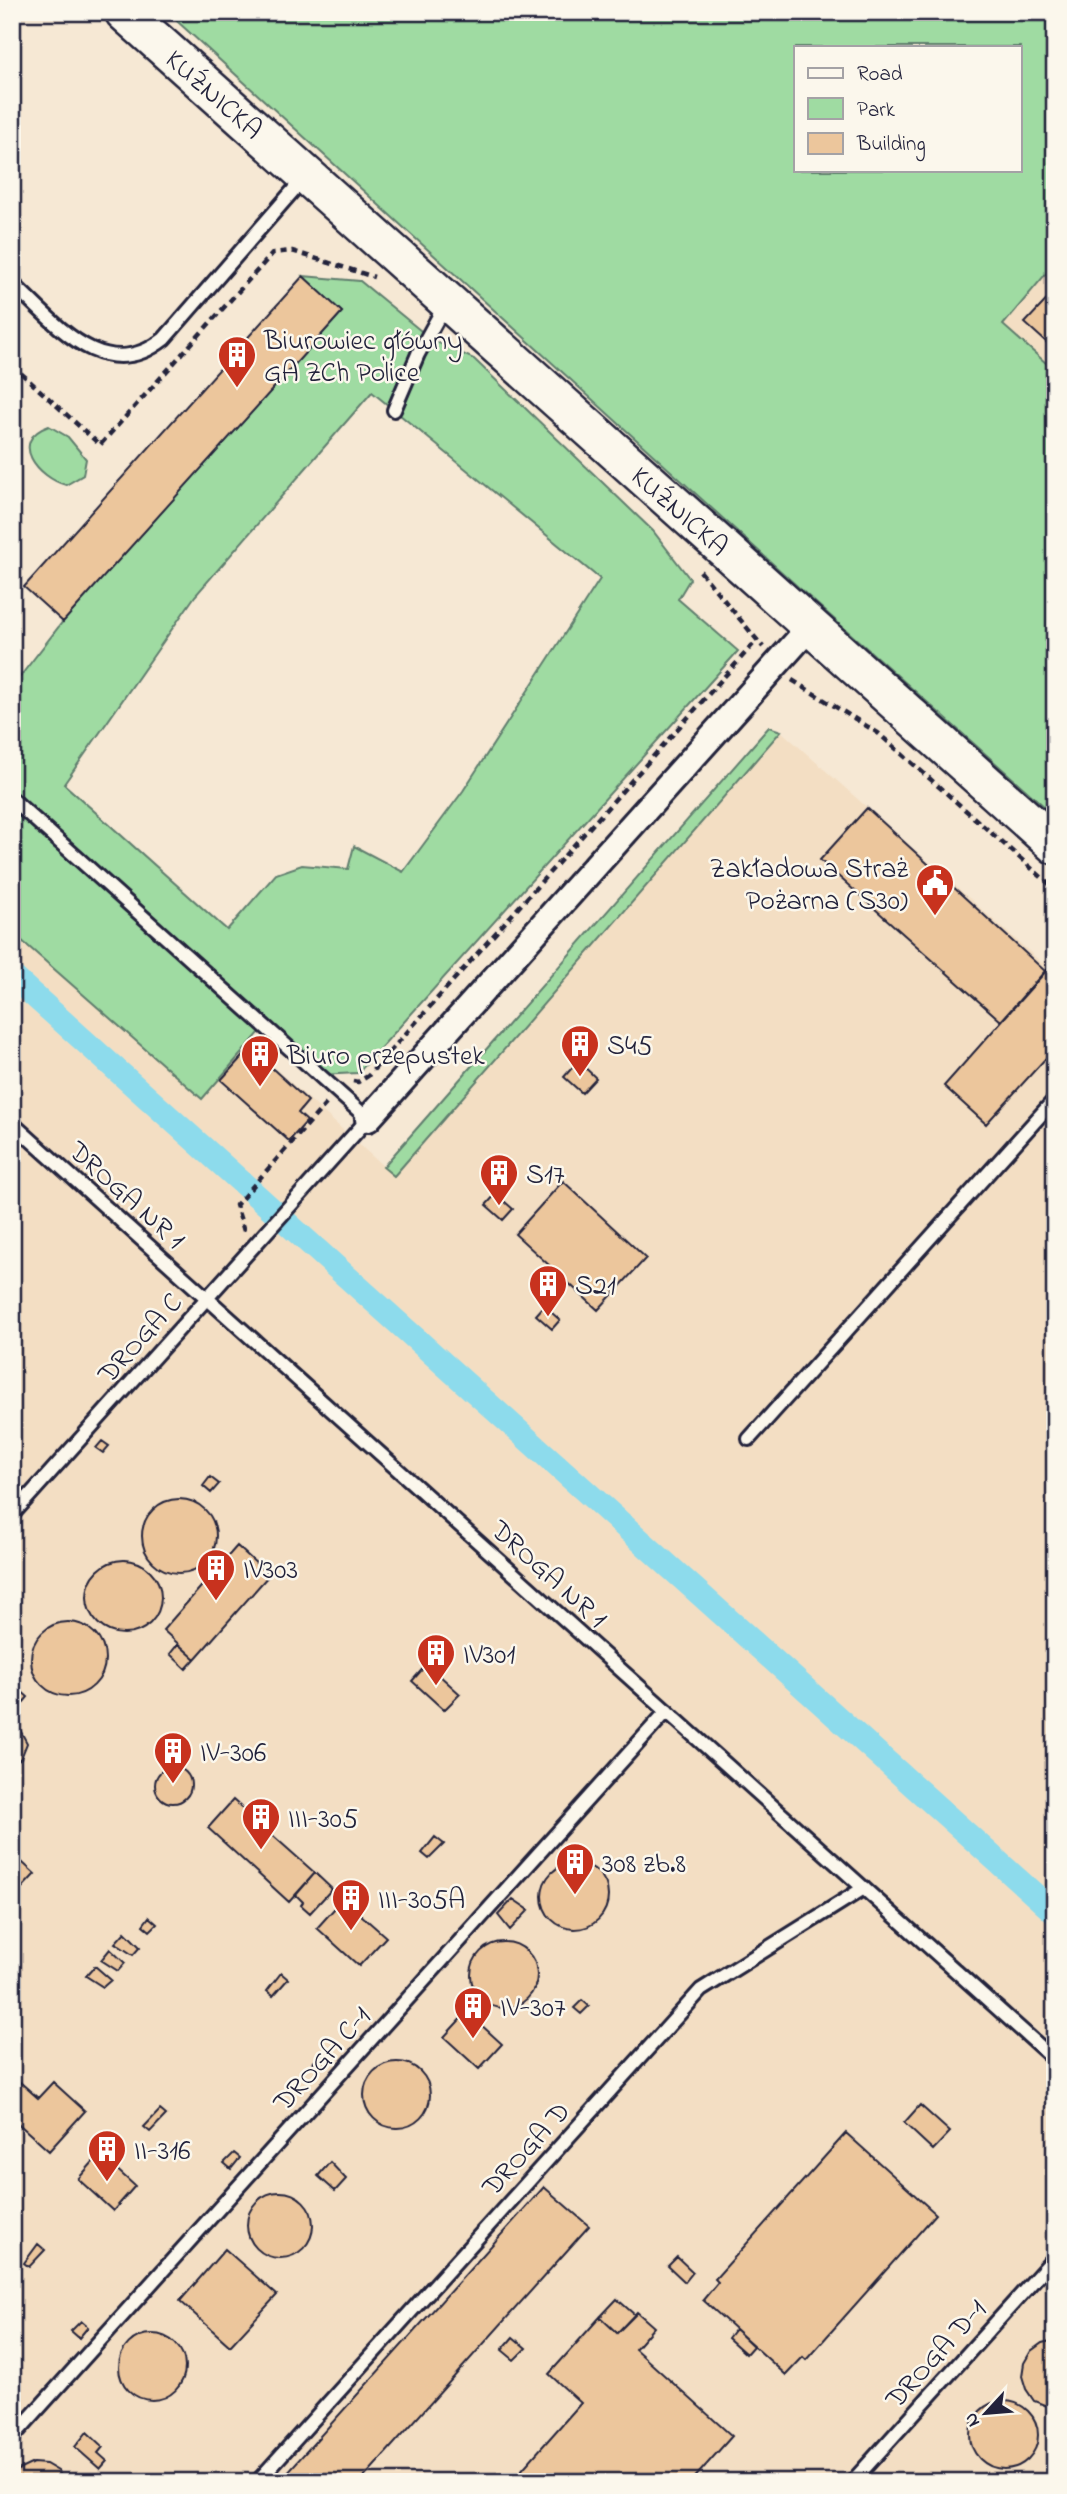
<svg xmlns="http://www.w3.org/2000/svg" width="1067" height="2494" viewBox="0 0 1067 2494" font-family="'Indie Flower',sans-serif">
	<rect width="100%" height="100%" fill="#f6e8d4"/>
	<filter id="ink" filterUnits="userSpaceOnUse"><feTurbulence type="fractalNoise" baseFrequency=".0143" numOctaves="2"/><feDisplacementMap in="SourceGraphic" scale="14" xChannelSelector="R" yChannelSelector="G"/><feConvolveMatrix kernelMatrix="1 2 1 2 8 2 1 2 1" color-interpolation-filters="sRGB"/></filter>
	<g filter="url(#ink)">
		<!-- built -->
		<path fill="#f3dec3" d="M1055,263v108l-52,-46z
			M781,731l261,232 13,-14v1533h-1043v-1550l190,167 46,-55 146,132z"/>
		<!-- green -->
		<path fill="#9fdba2" stroke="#607e6e" stroke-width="2" fill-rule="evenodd" d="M167,12h888v251l-52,62 52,46v445l-247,-220zM1020,47v123h-224v-123z
			M303,276l57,5 72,59 42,19 179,172 37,48 -12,20 60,52 -380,422 -39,2 -54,-49 -63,73 -190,-167v-245l52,-67 278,-308zM372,392l228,187 -137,212 -60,81 -49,-26 -6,23 -46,-4 -26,9 -49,56 -163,-146 131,-188z
			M49,426l19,11 18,22 -3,16 -17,10c-27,-7 -59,-44 -17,-59z
			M769,727l12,4 -387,445 -11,-9z"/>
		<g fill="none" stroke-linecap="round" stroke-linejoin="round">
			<!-- canal -->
			<path stroke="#8ddbec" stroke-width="24" d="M12,976l1043,937"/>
		</g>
		<!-- building -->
		<path fill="#ecc69c" stroke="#22223b" stroke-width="2" d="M303,276l39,36 -279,310 -39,-35z
			M1055,291l-2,32 2,27 -30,-27z
			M867,808l178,163 -44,50 -181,-161z
			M1055,961v87l-69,76 -42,-38z
			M250,1048l58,53 -10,12 9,8 -18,20 -68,-61z
			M578,1061l18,17 -14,15 -18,-16z
			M563,1181l83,77 -48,52 -83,-76z
			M496,1194l17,15 -10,11 -17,-15z
			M544,1306l16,14 -8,9 -16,-14z
			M102,1441l7,5 -6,7 -7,-5z
			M210,1477l9,7 -8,9 -8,-7z
			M142 1536a37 37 0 1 1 74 0a37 37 0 1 1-74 0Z
			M237,1546l32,29 -74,84 -32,-29z
			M87 1597a37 37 0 1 1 74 0a37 37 0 1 1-74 0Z
			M31 1659a37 37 0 1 1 74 0a37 37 0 1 1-74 0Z
			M178,1644l17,15 -9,10 -16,-15z
			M427,1664l33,30 -16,16 -32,-29z
			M20,1690l8,7 -5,6 -9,-7z
			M12,1724l7,4 8,15 -6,15 -9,6z
			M155 1785a18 18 0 1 1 36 0a18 18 0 1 1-36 0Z
			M233,1800l82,73 -26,29 -81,-74z
			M435,1837l9,7 -15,15 -7,-6z
			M12,1853l23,21 -16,17 -7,-6z
			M542 1896a33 33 0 1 1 66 0a33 33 0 1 1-66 0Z
			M315,1873l17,16 -22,24 -9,-8 2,-3 -7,-7z
			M343,1899l43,38 -27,29 -42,-38z
			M513,1899l16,11 -19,20 -12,-15z
			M149,1917l8,7 -7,7 -7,-6z
			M125,1932l15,15 -7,8 -18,-12z
			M471 1975a33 33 0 1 1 66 0a33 33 0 1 1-66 0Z
			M110,1949l15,14 -7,8 -17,-11z
			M95,1966l16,14 -8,7 -17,-11z
			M281,1973l7,6 -15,17 -6,-5z
			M582,2000l7,6 -8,8 -7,-6z
			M467,2012l35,32 -23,25 -35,-32z
			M321,2054l7,6 -9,10 -7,-6z
			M364 2095a33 33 0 1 1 66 0a33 33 0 1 1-66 0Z
			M12,2075l26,23 15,-16 32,29 -36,40 -37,-33z
			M920,2105l30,27 -17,18 -29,-27z
			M160,2110l6,5 -16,17 -6,-5z
			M846,2133l90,81 -130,146 -3,-3 -17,18 -83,-75 15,-18 -3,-3z
			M234,2153l6,5 -9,11 -7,-6z
			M100,2154l35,32 -22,25 -35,-32z
			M330,2162l16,17 -11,12 -17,-15z
			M544,2187l45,39 -229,256h-66l-9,-7z
			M247 2225a33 33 0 1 1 66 0a33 33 0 1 1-66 0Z
			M38,2244l7,6 -16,17 -5,-4z
			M225,2249l52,46 -47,51 -50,-45z
			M677,2257l16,15 -8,10 -17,-16z
			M617,2299l18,16 -18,18 -17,-16z
			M637,2312l17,15 -19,22 97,87 -41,46h-180l70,-79 -32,-29 51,-57 17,16z
			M81,2321l7,6 -9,11 -8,-7z
			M735,2329l18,17 -7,8 -18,-16z
			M119 2367a33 33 0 1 1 66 0a33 33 0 1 1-66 0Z
			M513,2337l13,11 -12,12 -12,-10z
			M1055,2340v69l-21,-8 -8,-12 -4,-13 2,-13 7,-12 11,-8z
			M970 2435a34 34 0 1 1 68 0a34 34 0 1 1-68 0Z
			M87,2432l16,15 -5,6 9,8 -7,8 -25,-22z
			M33,2463l13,1 12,7 7,11h-53v-9z"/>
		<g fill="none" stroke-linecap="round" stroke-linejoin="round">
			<defs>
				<path id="lane" d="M12,283c43,39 91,104 152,56l140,-161
					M394,410l24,-56 27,-49
					M12,799l356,320 -356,396
					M12,1123l1043,937
					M749,1439l306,-340
					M12,2438l655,-727
					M257,2482l444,-492 163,-102
					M852,2482l203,-225"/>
				<path id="street" d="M368,1119l441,-491"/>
				<g id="secondary">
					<path id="s1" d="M124,12l931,833"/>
				</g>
			</defs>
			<!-- lane casing -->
			<use href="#lane" stroke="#22223b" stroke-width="18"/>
			<!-- street casing -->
			<use href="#street" stroke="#22223b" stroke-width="30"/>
			<!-- secondary casing -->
			<use href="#secondary" stroke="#22223b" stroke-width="42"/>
			<!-- path -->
			<path stroke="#22223b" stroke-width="4.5" stroke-dasharray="7 5" stroke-linecap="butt" d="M12,365l88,80 173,-192 19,-2 82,26
				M700,571l63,76
				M792,680l86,53 177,156
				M353,1081l5,1 10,-6 389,-436
				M244,1231l-8,-26 90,-101"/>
			<!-- lane -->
			<use href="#lane" stroke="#fbf7ec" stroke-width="12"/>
			<!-- street -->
			<use href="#street" stroke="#fbf7ec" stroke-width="24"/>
			<!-- secondary -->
			<use href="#secondary" stroke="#fbf7ec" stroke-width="37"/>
		</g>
	</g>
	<!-- icons -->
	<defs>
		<symbol id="building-pin" viewBox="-11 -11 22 30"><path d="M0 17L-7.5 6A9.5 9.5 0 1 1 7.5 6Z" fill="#c8321e" stroke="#fbf7ec"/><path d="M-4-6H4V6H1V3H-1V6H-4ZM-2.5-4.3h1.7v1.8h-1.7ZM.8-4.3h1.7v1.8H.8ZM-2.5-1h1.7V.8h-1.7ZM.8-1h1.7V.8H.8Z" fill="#fff"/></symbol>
		<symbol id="civic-pin" viewBox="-11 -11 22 30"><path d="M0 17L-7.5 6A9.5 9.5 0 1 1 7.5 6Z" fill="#c8321e" stroke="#fbf7ec"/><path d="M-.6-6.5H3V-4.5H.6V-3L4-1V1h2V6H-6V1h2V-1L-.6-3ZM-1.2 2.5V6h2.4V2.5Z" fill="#fff"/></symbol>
	</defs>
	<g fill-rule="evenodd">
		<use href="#building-pin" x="215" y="333" width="44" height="60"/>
		<use href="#civic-pin" x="913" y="861" width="44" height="60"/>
		<use href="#building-pin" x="558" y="1022" width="44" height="60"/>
		<use href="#building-pin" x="238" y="1032" width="44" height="60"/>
		<use href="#building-pin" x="477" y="1151" width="44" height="60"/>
		<use href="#building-pin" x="526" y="1262" width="44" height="60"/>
		<use href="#building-pin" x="194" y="1546" width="44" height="60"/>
		<use href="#building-pin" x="414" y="1631" width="44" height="60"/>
		<use href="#building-pin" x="151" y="1729" width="44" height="60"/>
		<use href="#building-pin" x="239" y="1795" width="44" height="60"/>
		<use href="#building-pin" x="553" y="1840" width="44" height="60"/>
		<use href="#building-pin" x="329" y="1876" width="44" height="60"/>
		<use href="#building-pin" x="451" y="1984" width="44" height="60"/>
		<use href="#building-pin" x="85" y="2127" width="44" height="60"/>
	</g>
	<g text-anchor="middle" stroke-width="5" stroke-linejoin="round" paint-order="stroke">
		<!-- street labels -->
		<g font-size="28" fill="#22223b" stroke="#fbf7ec">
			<text dy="10" stroke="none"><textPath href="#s1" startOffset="122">KUŹNICKA</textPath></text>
			<text dy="10" stroke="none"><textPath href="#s1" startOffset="747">KUŹNICKA</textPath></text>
			<text transform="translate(128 1194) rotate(42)" y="10">DROGA NR 1</text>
			<text transform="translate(139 1337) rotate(-48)" y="10">DROGA C</text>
			<text transform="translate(550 1573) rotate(42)" y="10">DROGA NR 1</text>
			<text transform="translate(321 2058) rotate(-48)" y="10">DROGA C-1</text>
			<text transform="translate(525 2148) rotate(-48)" y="10">DROGA D</text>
			<text transform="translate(935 2353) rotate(-48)" y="10">DROGA D-1</text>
		</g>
		<!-- poi labels -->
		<g font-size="28" fill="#22223b" stroke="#fbf7ec" text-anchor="start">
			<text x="264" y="349">Biurowiec główny<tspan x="264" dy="32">GA ZCh Police</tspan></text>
			<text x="908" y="877" text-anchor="end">Zakładowa Straż<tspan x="908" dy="32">Pożarna (S30)</tspan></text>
			<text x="607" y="1054">S45</text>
			<text x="287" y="1064">Biuro przepustek</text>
			<text x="526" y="1183">S17</text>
			<text x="575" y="1294">S21</text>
			<text x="243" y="1578">IV303</text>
			<text x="463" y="1663">IV301</text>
			<text x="200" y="1761">IV-306</text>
			<text x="288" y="1827">III-305</text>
			<text x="602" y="1872">308 zb.8</text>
			<text x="378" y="1908">III-305A</text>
			<text x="500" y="2016">IV-307</text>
			<text x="134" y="2159">II-316</text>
		</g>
	</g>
	<!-- margin -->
	<rect width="1067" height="2494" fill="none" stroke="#fbf7ec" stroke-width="42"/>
	<rect x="21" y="21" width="1025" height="2452" fill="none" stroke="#22223b" stroke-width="2.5" filter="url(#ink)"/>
	<!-- legend -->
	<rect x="794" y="46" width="228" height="126" fill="#fbf7ec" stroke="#a4a2a5" stroke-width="2"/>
	<rect x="808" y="68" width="35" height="10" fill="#fbf7ec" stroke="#a4a2a5" stroke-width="2"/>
	<text x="857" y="80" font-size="21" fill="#22223b">Road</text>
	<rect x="808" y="98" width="35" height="21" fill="#9fdba2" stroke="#a4a2a5" stroke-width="2"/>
	<text x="857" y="116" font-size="21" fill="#22223b">Park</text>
	<rect x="808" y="133" width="35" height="21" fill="#ecc69c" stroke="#a4a2a5" stroke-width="2"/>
	<text x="857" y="150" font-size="21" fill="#22223b">Building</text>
	<!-- north arrow -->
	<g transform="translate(986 2413) rotate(244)" stroke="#fbf7ec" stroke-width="5" paint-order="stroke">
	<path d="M0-5L12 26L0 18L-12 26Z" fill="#22223b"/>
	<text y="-10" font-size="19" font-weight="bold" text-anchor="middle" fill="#22223b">N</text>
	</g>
</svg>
